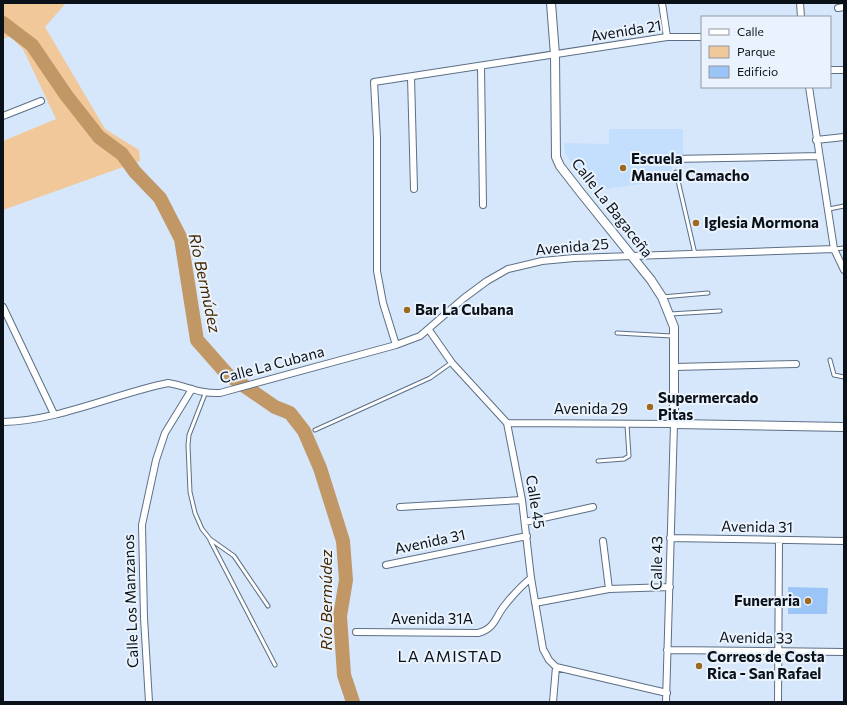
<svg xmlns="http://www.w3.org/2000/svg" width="847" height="705" viewBox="0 0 847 705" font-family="Commissioner,sans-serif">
	<rect width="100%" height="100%" fill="#d6e7fb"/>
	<!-- built -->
	<path fill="#c4dffd" d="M609,129h74v26l-14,1 5,23 -81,12 -6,-4 -22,-34 -1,-10 45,1z"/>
	<!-- green -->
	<path fill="#f1c89a" d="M3,3h63l-21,24 60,102 34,21 1,11 -137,49v-69l53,-22 -33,-70 -13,-13 -7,3z"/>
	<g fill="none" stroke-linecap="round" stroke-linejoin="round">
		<!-- river -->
		<path stroke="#c29766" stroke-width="14" d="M3,23l29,22 34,50 33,42 23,17 13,18 25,26 21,41 16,101 30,34 48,33 15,6 14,18 16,37 23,73 3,39 -6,36 4,59 9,27"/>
	</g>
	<!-- building -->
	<path fill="#9bc5f7" d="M788,587l40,1 -1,26h-39z"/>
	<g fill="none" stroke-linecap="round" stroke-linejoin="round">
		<defs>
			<path id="service" d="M676,172l19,82
				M829,209l15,-3
				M834,249l10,-1
				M662,297l46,-4
				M670,314l50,-3
				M617,333l55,3
				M830,360l4,15 10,2
				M205,394l-16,41 -1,10 2,47 5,21 7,16 8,10 24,17 34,50
				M315,430l115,-52 21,-15
				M598,461l26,-2 5,-3 -2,-31
				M210,540l65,125"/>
			<path id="minor" d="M662,3l5,34
				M800,3l1,14
				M838,8l6,-1
				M481,67l2,138
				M830,70h14
				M411,77l3,112
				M809,87l25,162 10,21
				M3,116l38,-15
				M816,140l28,-3
				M673,159l146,-3
				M3,307l51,107
				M429,330l23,33 55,60 15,77 9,78 12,71 6,11 7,7 -3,35
				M396,345l-13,-42 -6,-32v-133l-3,-56 293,-45h35
				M675,367l121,-3
				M3,422c55,-1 111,-28 165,-39 19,3 31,11 52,10l176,-48 24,-9 44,-38 23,-17 21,-12 34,-8 32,-3 260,-9
				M507,423l167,1 -8,278
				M400,507l122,-7
				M525,522l68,-15
				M670,538l174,3
				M603,541l6,48
				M386,565l141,-29
				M535,603l74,-14 61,-2
				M356,632l122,1c17,-4 17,-16 27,-28 8,-10 16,-19 26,-27
				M667,650l177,2
				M556,667l111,26
				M149,702l-5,-84 -2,-93 14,-65 9,-27 27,-44
				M778,702l1,-162"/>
			<path id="tertiary" d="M551,3l4,52 1,102 4,9 21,27 70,87 11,17 12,30v97l170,3"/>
		</defs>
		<!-- service casing -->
		<use href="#service" stroke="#5c6f85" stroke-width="5"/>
		<!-- minor casing -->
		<use href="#minor" stroke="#5c6f85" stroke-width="8"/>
		<!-- tertiary casing -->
		<use href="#tertiary" stroke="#5c6f85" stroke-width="10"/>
		<!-- service -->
		<use href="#service" stroke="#fff" stroke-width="3"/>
		<!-- minor -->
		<use href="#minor" stroke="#fff" stroke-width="6"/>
		<!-- tertiary -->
		<use href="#tertiary" stroke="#fff" stroke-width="8"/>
	</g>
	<!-- markers -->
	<g fill="#9d6921" stroke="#eaf3fd" stroke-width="1.5">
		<circle cx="623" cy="168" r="4"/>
		<circle cx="696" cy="223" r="4"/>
		<circle cx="407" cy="310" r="4"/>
		<circle cx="650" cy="407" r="4"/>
		<circle cx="808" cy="601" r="4"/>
		<circle cx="699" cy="666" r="4"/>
	</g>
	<g text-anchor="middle" stroke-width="4" stroke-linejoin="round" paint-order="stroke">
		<!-- street labels -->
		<g font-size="15" fill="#0a1119" stroke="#eaf3fd">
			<text transform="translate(626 31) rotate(-9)" y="5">Avenida 21</text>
			<text transform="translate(612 208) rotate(52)" y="5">Calle La Bagaceña</text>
			<text transform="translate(572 247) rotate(-5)" y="5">Avenida 25</text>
			<text transform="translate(272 365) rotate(-15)" y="5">Calle La Cubana</text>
			<text x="591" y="414">Avenida 29</text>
			<text transform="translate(535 502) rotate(81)" y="5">Calle 45</text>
			<text transform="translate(757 527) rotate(1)" y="5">Avenida 31</text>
			<text transform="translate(430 542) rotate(-12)" y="5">Avenida 31</text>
			<text transform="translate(657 563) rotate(-89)" y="5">Calle 43</text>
			<text transform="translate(131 601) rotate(-92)" y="5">Calle Los Manzanos</text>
			<text x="432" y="624">Avenida 31A</text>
			<text transform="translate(756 638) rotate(1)" y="5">Avenida 33</text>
		</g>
		<!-- poi labels -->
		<g font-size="15" font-weight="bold" fill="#0a1119" stroke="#eaf3fd" text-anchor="start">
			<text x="631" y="164">Escuela<tspan x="631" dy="17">Manuel Camacho</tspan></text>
			<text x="704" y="228">Iglesia Mormona</text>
			<text x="415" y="315">Bar La Cubana</text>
			<text x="658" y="403">Supermercado<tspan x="658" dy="17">Pitas</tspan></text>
			<text x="800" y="606" text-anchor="end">Funeraria</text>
			<text x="707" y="662">Correos de Costa<tspan x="707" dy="17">Rica - San Rafael</tspan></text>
		</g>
		<!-- water labels -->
		<g font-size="16" font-style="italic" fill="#442800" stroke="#eaf3fd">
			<text transform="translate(205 283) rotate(78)" y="6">Río Bermúdez</text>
			<text transform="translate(326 600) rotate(-90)" y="6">Río Bermúdez</text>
		</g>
		<!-- neighbourhood labels -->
		<g font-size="16" letter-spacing="1" fill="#0a1119" stroke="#eaf3fd">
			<text x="450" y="662">LA AMISTAD</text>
		</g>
	</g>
	<!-- border -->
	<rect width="847" height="705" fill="none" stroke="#0a1119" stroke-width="8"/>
	<!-- legend -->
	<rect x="701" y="16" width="130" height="72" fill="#eaf3fd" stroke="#9099a2"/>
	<rect x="709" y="29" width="20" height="6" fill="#ffffff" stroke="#9099a2"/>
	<text x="737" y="36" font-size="12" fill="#0a1119">Calle</text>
	<rect x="709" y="46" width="20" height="12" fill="#f1c89a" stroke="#9099a2"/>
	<text x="737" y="56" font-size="12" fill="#0a1119">Parque</text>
	<rect x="709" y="66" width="20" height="12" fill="#9bc5f7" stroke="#9099a2"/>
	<text x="737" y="76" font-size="12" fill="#0a1119">Edificio</text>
</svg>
